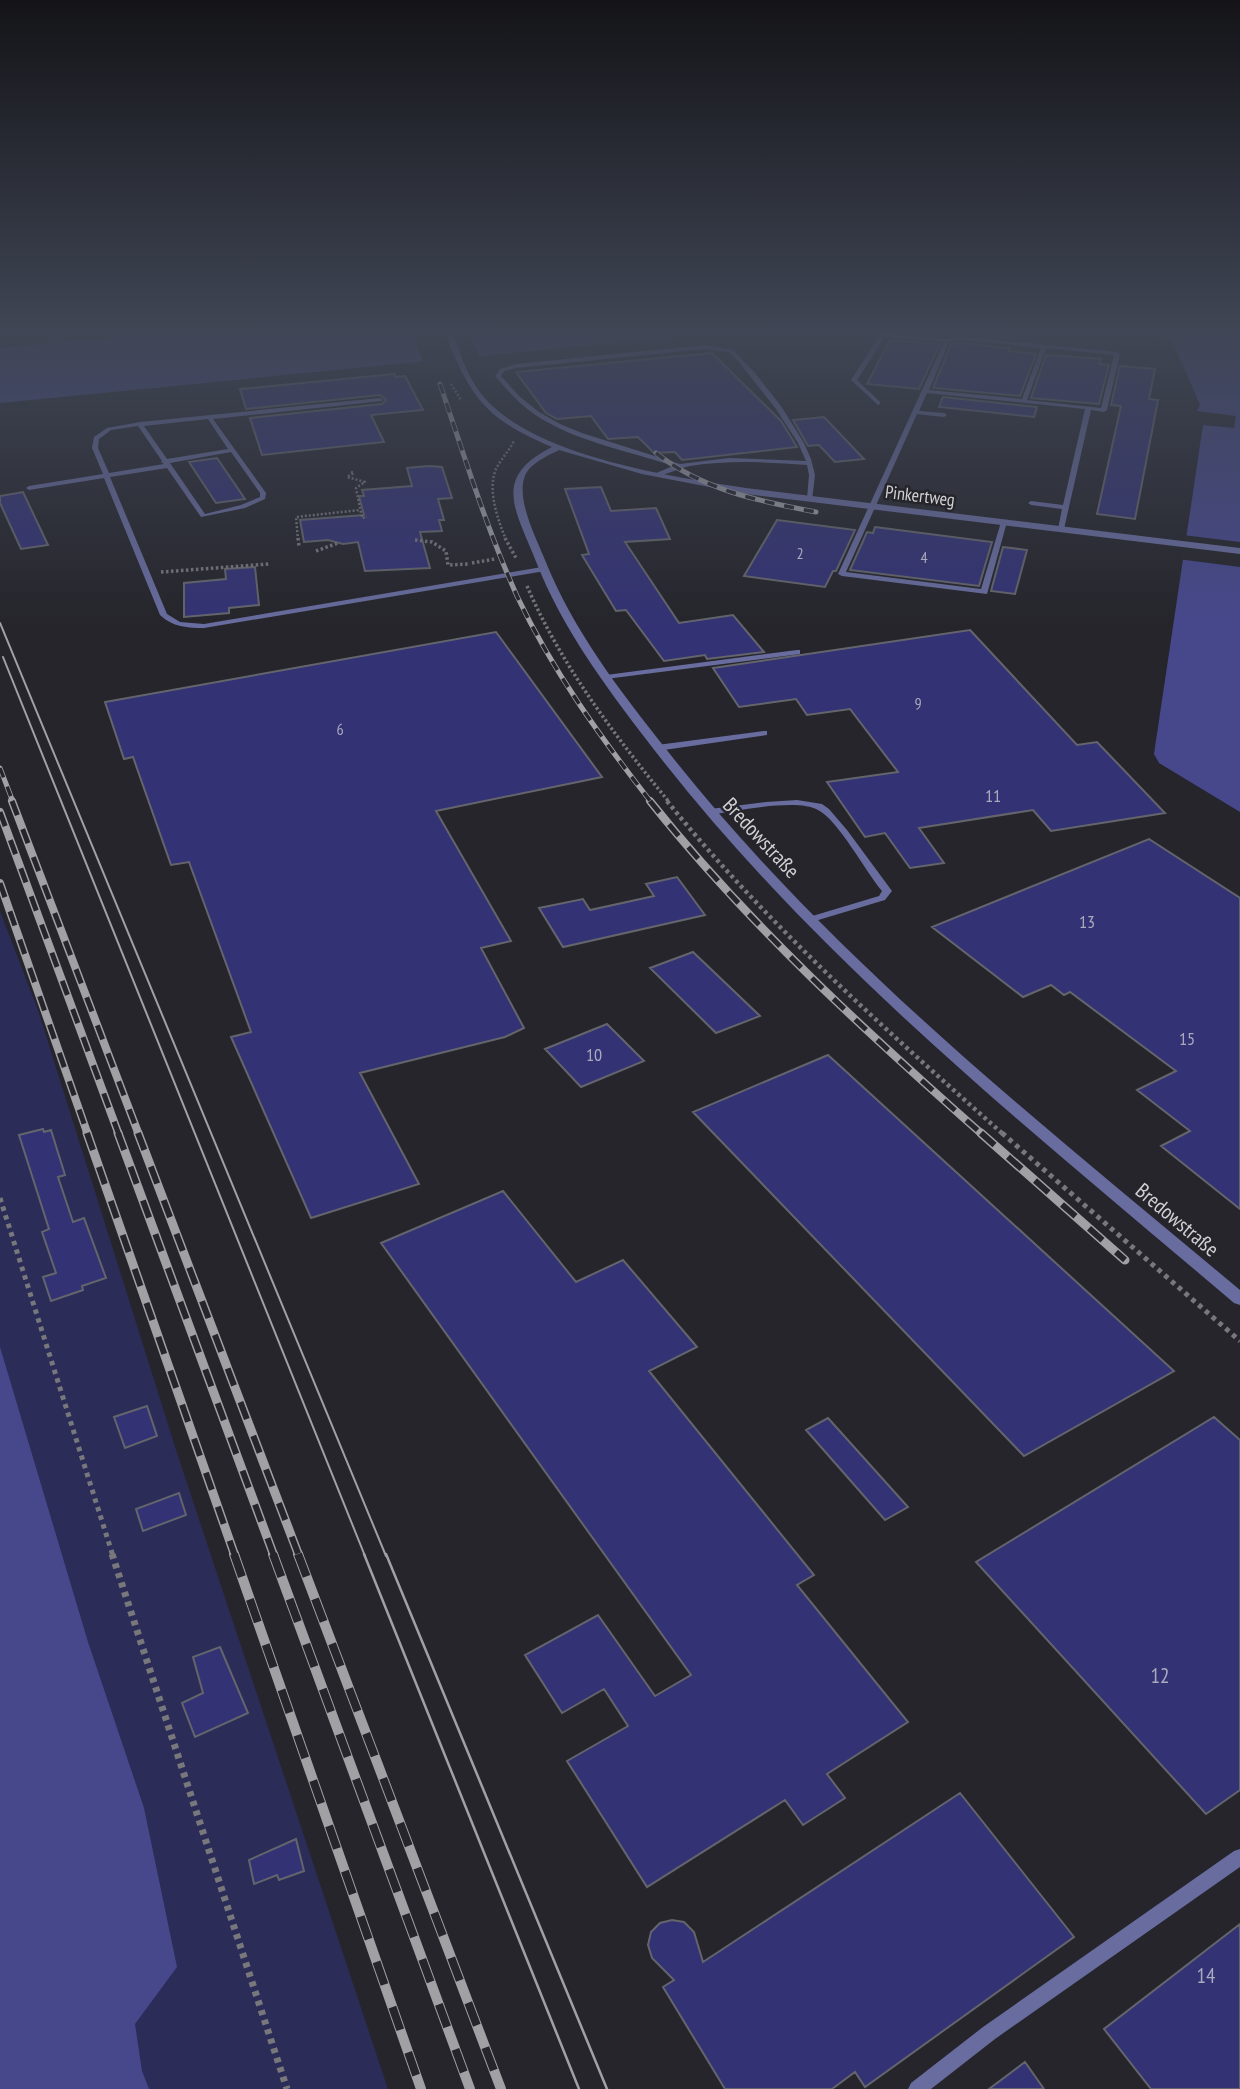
<svg xmlns="http://www.w3.org/2000/svg" width="1240" height="2089" viewBox="0 0 1240 2089" font-family="'PT Sans Narrow',sans-serif">
	<rect width="100%" height="100%" fill="#25252b"/>
	<!-- green -->
	<path fill="#2b2c58" d="M0,911l38,99 139,443 211,636h-388z"/>
	<!-- water -->
	<path fill="#47488c" d="M171,332h553l-724,71v-55z
		M1145,332h95v480l-81,-49 -5,-9 49,-329 31,3 2,-12 -39,-5 3,-6 -27,-63z
		M0,1347l88,295 56,166 33,159 -42,57 7,47 7,18h-149z"/>
	<!-- pier -->
	<path fill="#25252b" d="M412,332h57l12,27 -57,6z
		M1183,535l57,7v25l-62,-8z"/>
	<!-- building -->
	<path fill="#333274" stroke="#64656c" stroke-width="2" d="M902,332h113l-2,7 -53,-6 -13,3z
		M890,340l50,4 -21,45 -52,-5z
		M960,343l50,5 -2,3 28,3 -16,42 -87,-8 18,-44z
		M712,353l69,68 16,26 -115,13 -7,-8 -21,1 -16,-16 -30,2 -17,-23 -34,3 -11,-6 -30,-41z
		M1046,355l55,4 -2,5 10,1 -10,39 -68,-6z
		M1120,366l35,3 -6,30 9,1 -23,119 -38,-5 24,-108 -10,-1z
		M394,374l2,3 9,-1 18,34 -52,5 13,27 -122,13 -12,-37 132,-14 4,-4 -6,-5 -134,14 -6,-20z
		M943,397l94,10 -3,10 -95,-10z
		M824,417l40,42 -29,3 -16,-17 -11,1 -15,-26z
		M217,458l28,41 -29,4 -27,-41z
		M429,466l13,1 10,31 -14,1 6,21h-5l3,11 -22,1 10,36 -65,3 -7,-29 -15,2 -15,-4 -24,2 -4,-22 64,-5 -5,-19h5l-2,-6 50,-4 -5,-18z
		M601,487l10,24 45,-3 14,31 -45,3 54,81 54,-8 31,37 -57,7 -2,-4 -41,6 -38,-51 -10,1 -34,-56 7,-1 -24,-65z
		M23,492l25,53 -27,4 -21,-46v-7z
		M777,520l78,10 -19,41h-3l-8,16 -81,-11z
		M875,527l117,15 -13,44 -129,-16 17,-38 6,1z
		M1003,547l24,3 -12,44 -24,-3z
		M255,567l4,38 -30,3v5l-45,4v-34l42,-4 -1,-10z
		M970,630l107,115 20,-3 68,71 -114,18 -18,-21 -114,18 25,35 -34,5 -25,-35 -20,4 -38,-55 71,-10 -48,-63 -43,6 -11,-16 -57,8 -26,-39z
		M496,632l106,145 -166,34 75,130 -30,7 43,80 -19,9 -145,36 59,111 -108,34 -80,-181 20,-5 -62,-170 -18,3 -38,-108 -9,2 -19,-57z
		M1149,839l91,59v311l-79,-63 29,-15 -53,-41 39,-19 -106,-79 -6,3 -13,-10 -28,12 -91,-70z
		M677,877l28,38 -142,32 -24,-39 44,-9 7,11 64,-14 -8,-12z
		M693,952l67,64 -44,17 -66,-65z
		M607,1024l37,37 -63,26 -36,-38z
		M828,1055l346,316 -150,85 -331,-344z
		M43,1129l1,3 7,-2 14,45 -7,2 15,45 11,-4 22,60 -24,8 1,4 -32,11 -8,-24 13,-4 -14,-41 7,-3 -30,-94z
		M503,1191l73,91 47,-22 74,87 -48,24 165,204 -17,10 111,137 -81,52 18,24 -42,27 -18,-25 -138,87 -80,-126 61,-35 -24,-37 -42,24 -37,-58 73,-40 57,81 36,-21 -310,-432z
		M147,1406l10,30 -32,12 -11,-31z
		M1214,1417l26,23v350l-34,24 -230,-252z
		M828,1418l80,89 -23,13 -79,-90z
		M179,1493l7,22 -43,16 -7,-22z
		M220,1647l28,66 -53,24 -13,-34 21,-10 -10,-36z
		M960,1793l114,144 -209,150 -10,-15 -23,17h-107l-62,-102 11,-7 -22,-22 -4,-13 3,-13 9,-9 12,-3 12,2 10,10 9,30z
		M296,1839l8,32 -25,9 -2,-5 -23,9 -5,-24z
		M1240,1924v165h-89l-47,-60z
		M1025,2062l19,27h-55z"/>
	<g fill="none" stroke-linecap="round" stroke-linejoin="round">
		<!-- path-far4 -->
		<path stroke="#77777c" stroke-width="2.5" stroke-dasharray="2 2" stroke-linecap="butt" d="M451,384l10,16
			M351,472l3,1 -7,4 18,5 -9,6 6,30 5,-1
			M298,540l-2,-23 64,-7
			M506,540c-8,-20 -19,-50 -10,-71 5,-10 13,-18 18,-28"/>
		<!-- path-far3 -->
		<path stroke="#77777c" stroke-width="3.5" stroke-dasharray="2.5 2.5" stroke-linecap="butt" d="M298,538l1,8
			M505,538l11,20
			M415,540l17,2 14,9 2,14 21,-1
			M316,551l22,-8
			M472,563l23,-4
			M161,572l108,-8
			M527,586c34,79 88,150 142,216"/>
		<!-- path-far2 -->
		<path stroke="#77777c" stroke-width="4.5" stroke-dasharray="3.5 3.5" stroke-linecap="butt" d="M667,801c99,123 219,229 337,334"/>
		<!-- path-far1 -->
		<path stroke="#77777c" stroke-width="5" stroke-dasharray="4.5 4.5" stroke-linecap="butt" d="M1002,1133l238,208
			M0,1198l113,358"/>
		<!-- path -->
		<path stroke="#77777c" stroke-width="7" stroke-dasharray="5 5" stroke-linecap="butt" d="M112,1554l175,535"/>
		<!-- service -->
		<path fill="#686c9e" fill-rule="evenodd" d="M45,332h47l-3,2h-41z
			M883,333l64,6 13,-3 157,16 3,2 -13,56 -3,2 -13,-2 -27,119 -3,2 -3,-2 4,-20 -31,-4 -3,-2 3,-2 32,4 22,-96 -158,-16 -8,18 25,2 3,2 -3,2 -27,-3 -71,158 135,17 20,-67 5,-1 1,1 -20,72 -145,-18 -4,-2 106,-232 -59,-5 -28,43 23,22v2l-2,1 -27,-25 29,-45zM960,340l81,8 -19,51 -93,-9 20,-48zM1046,348l68,7 -13,53 -74,-8z
			M705,345l28,5 22,23 26,33 23,37 7,16 4,16 -3,25 -5,-1 2,-24 -2,-10c-39,-3 -78,-5 -117,1 -12,2 -24,10 -36,10v-2l19,-8c-46,-16 -98,-24 -139,-52 -15,-10 -27,-24 -39,-38l5,-7 16,-5zM705,349l24,3 10,10 37,47 22,34 8,18 -77,-3 -49,6 -98,-31 -22,-9 -21,-12 -20,-16 -18,-20 3,-5 12,-3z
			M380,398l3,2 -1,1 -169,18 53,74 -1,6 -20,9 -44,9 -34,-49 -57,9 57,137 13,8 24,2 338,-57 4,2 -1,2 -341,57c-16,0 -32,-1 -44,-13l-56,-137 -75,12 -3,-2 3,-2 74,-12 -11,-26 2,-11 13,-9 33,-6zM208,419l20,30 -61,10 -23,-33zM138,426l24,35 -1,1 3,2 -55,9 -11,-25 1,-9 12,-9zM231,452l29,41v4l-19,8 -36,9 -35,-51z
			M797,650h3v4l-194,25 -4,-2 4,-2z
			M764,731h3v4l-110,16 -4,-3 4,-3z
			M797,800l25,4 7,5 18,21 45,61 -7,9 -70,21h-6l-2,-2 2,-2 70,-21 3,-5c-17,-20 -43,-70 -64,-81 -20,-12 -84,1 -108,5l-4,-3 4,-3 56,-7z
			M1240,1849v18l-245,172 -64,50h-23l3,-6 72,-56 251,-176z"/>
		<!-- tertiary -->
		<path fill="#686c9e" fill-rule="evenodd" d="M444,332h8c8,20 14,41 27,59 48,65 190,85 267,97l494,60v6l-494,-60 -104,-20 -83,-24c-10,5 -21,10 -29,18 -20,21 6,69 15,92 28,70 75,131 121,189 163,208 372,372 574,541v15l-6,-2c-201,-171 -411,-337 -575,-547 -47,-61 -96,-124 -124,-197 -20,-50 -43,-82 17,-112 -68,-29 -80,-48 -108,-115z"/>
		<!-- tram-far1 -->
		<path stroke="#a0a0a5" stroke-width="2" d="M0,623l386,933
			M3,657l362,899"/>
		<!-- tram -->
		<path stroke="#a0a0a5" stroke-width="2.5" d="M364,1554l215,535
			M386,1554l221,535"/>
		<defs>
			<path id="rail-far3" d="M440,384c24,71 46,143 77,212 35,74 84,142 134,206
				M656,453c47,37 102,48 160,59
				M0,768l13,34"/>
			<path id="rail-far2" d="M12,801l127,334
				M650,801c98,123 215,230 333,334
				M0,812l119,323
				M0,883l88,252"/>
			<path id="rail-far1" d="M87,1133l148,423
				M118,1133l156,423
				M138,1133l161,423
				M981,1133l144,127"/>
			<path id="rail" d="M234,1554l187,535
				M273,1554l197,535
				M298,1554l203,535"/>
		</defs>
		<!-- rail-far3 casing -->
		<use href="#rail-far3" stroke="#a0a0a5" stroke-width="5"/>
		<!-- rail-far2 casing -->
		<use href="#rail-far2" stroke="#a0a0a5" stroke-width="8"/>
		<!-- rail-far1 casing -->
		<use href="#rail-far1" stroke="#a0a0a5" stroke-width="9"/>
		<!-- rail casing -->
		<use href="#rail" stroke="#a0a0a5" stroke-width="10"/>
		<!-- rail-far3 -->
		<use href="#rail-far3" stroke="#25252b" stroke-width="3.5" stroke-dasharray="10" stroke-linecap="butt"/>
		<!-- rail-far2 -->
		<use href="#rail-far2" stroke="#25252b" stroke-width="5" stroke-dasharray="15" stroke-linecap="butt"/>
		<!-- rail-far1 -->
		<use href="#rail-far1" stroke="#25252b" stroke-width="6" stroke-dasharray="18" stroke-linecap="butt"/>
		<!-- rail -->
		<use href="#rail" stroke="#25252b" stroke-width="8" stroke-dasharray="24" stroke-linecap="butt"/>
	</g>
	<!-- sky -->
	<linearGradient id="sky" x2="0" y2="1"><stop stop-color="#141418"/><stop offset="0.53" stop-color="#404655"/><stop offset="1" stop-color="#404655" stop-opacity="0"/></linearGradient>
	<rect width="1240" height="625" fill="url(#sky)"/>
	<g text-anchor="middle" stroke-width="5" stroke-linejoin="round" paint-order="stroke">
		<!-- far-number labels -->
		<g font-size="16" fill="#aaa9bd">
			<text x="800" y="559">2</text>
			<text x="924" y="563">4</text>
			<text x="918" y="709">9</text>
			<text x="340" y="735">6</text>
		</g>
		<!-- far-street labels -->
		<g font-size="18" fill="#d1d1d5" stroke="#25252b">
			<text transform="translate(920 496) rotate(7)" y="6">Pinkertweg</text>
		</g>
		<!-- number labels -->
		<g font-size="18" fill="#aaa9bd">
			<text x="993" y="802">11</text>
			<text x="1087" y="928">13</text>
			<text x="1187" y="1045">15</text>
			<text x="594" y="1061">10</text>
		</g>
		<!-- street labels -->
		<g font-size="21" fill="#d1d1d5" stroke="#25252b">
			<text transform="translate(761 838) rotate(47)" y="7">Bredowstraße</text>
			<text transform="translate(1177 1220) rotate(40)" y="7">Bredowstraße</text>
		</g>
		<!-- near-number labels -->
		<g font-size="21" fill="#aaa9bd">
			<text x="1160" y="1683">12</text>
			<text x="1206" y="1983">14</text>
		</g>
	</g>
</svg>
